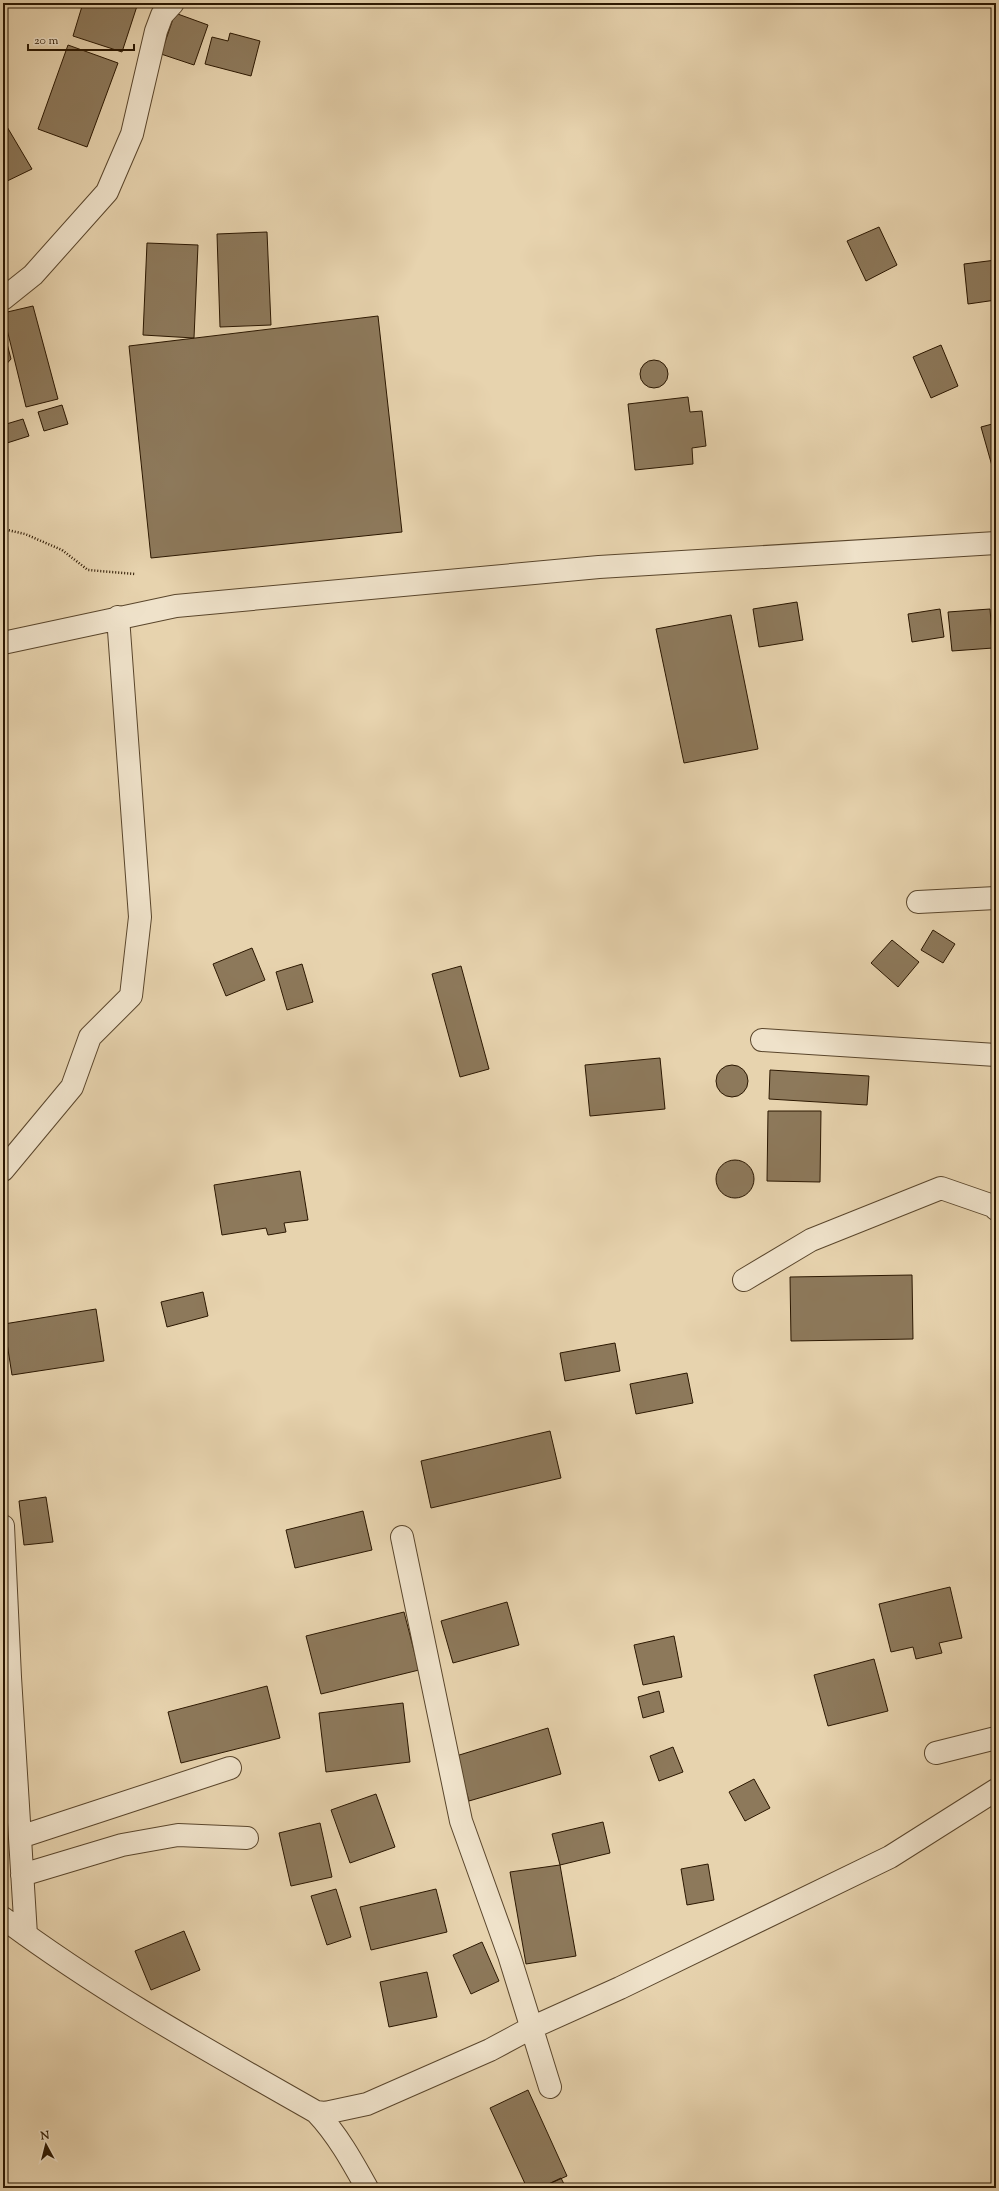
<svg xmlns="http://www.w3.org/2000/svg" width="999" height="2191" viewBox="0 0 999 2191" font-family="'Sorts Mill Goudy',serif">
	<rect width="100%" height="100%" fill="#e7d3ae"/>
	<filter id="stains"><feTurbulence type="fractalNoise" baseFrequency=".005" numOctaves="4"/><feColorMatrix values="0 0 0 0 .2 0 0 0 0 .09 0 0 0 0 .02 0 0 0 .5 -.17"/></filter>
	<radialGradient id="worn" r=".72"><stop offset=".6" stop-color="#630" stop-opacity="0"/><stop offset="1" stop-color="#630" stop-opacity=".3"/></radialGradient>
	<!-- building -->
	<path fill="#8d795b" stroke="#2b1701" d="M83,3h55l-16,49 -49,-16z
		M175,13l33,12 -14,40 -33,-11z
		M230,33l30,8 -9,35 -46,-12 7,-27 16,4z
		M68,45l50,18 -31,84 -49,-18z
		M3,120l29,49 -29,14z
		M879,227l18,38 -31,16 -19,-40z
		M267,232l4,93 -51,2 -3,-93z
		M147,243l51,2 -4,93 -51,-3z
		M996,260v40l-28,4 -4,-40z
		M33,306l25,93 -32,8 -23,-94z
		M378,316l24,216 -251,26 -22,-212z
		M3,328l8,31 -8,9z
		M941,345l17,41 -27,12 -18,-41z
		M640 374a14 14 0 1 1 28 0a14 14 0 1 1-28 0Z
		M688,397l2,15 12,-1 4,35 -14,2 1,16 -58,6 -7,-66z
		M62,405l6,19 -24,7 -6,-19z
		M23,419l6,17 -22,7 -4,-18z
		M996,423v57l-15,-53z
		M797,602l6,38 -44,7 -6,-38z
		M940,609l4,28 -32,5 -4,-28z
		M990,609l3,39 -41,3 -4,-39z
		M731,615l27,134 -74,14 -28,-134z
		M933,930l22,14 -12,19 -22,-13z
		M892,940l27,22 -21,25 -27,-24z
		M252,948l13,32 -39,16 -13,-32z
		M302,964l11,38 -26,8 -11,-38z
		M461,966l28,103 -29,8 -28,-103z
		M660,1058l5,51 -75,7 -5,-51z
		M716 1081a16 16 0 1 1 32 0a16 16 0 1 1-32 0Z
		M770,1070l99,6 -2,29 -98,-6z
		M768,1111h53l-1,71 -53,-1z
		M716 1179a19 19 0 1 1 38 0a19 19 0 1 1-38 0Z
		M300,1171l8,49 -24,3 2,9 -18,3 -2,-7 -44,7 -8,-50z
		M912,1275l1,64 -122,2 -1,-64z
		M203,1292l5,24 -41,11 -6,-25z
		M96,1309l8,52 -92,14 -8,-51z
		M615,1343l5,28 -55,10 -5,-28z
		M687,1373l6,30 -57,11 -6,-30z
		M550,1431l11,47 -130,30 -10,-47z
		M46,1497l7,45 -29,3 -5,-44z
		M363,1511l9,39 -77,18 -9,-38z
		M950,1587l12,51 -23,5 3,10 -26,6 -3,-12 -22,5 -12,-48z
		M507,1602l12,43 -66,18 -12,-42z
		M404,1612l15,58 -98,24 -15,-58z
		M674,1636l8,41 -39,8 -9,-40z
		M874,1659l14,52 -60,15 -14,-51z
		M267,1686l13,52 -99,25 -13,-51z
		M659,1691l5,21 -21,6 -5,-21z
		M403,1703l7,59 -84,10 -7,-59z
		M548,1728l13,46 -92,27 -13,-45z
		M673,1747l10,25 -24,9 -9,-25z
		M754,1779l16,29 -25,13 -16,-29z
		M376,1794l19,53 -45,16 -19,-53z
		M603,1822l7,31 -50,12 -8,-31z
		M320,1823l12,54 -41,9 -12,-53z
		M708,1864l6,36 -27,5 -6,-36z
		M560,1865l16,91 -50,8 -16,-92z
		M336,1889l15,48 -24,8 -16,-49z
		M436,1889l11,43 -76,18 -11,-43z
		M184,1931l16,39 -49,20 -16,-39z
		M482,1942l17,39 -28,13 -18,-39z
		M427,1972l10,45 -48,10 -9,-45z
		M528,2090l39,86 -27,12h-13l-37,-80z
		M561,2178l5,10h-26z"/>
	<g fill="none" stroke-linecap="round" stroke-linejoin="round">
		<defs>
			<path id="minor" d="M3,299l30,-24 74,-83 25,-58 24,-103 6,-16 11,-12
				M3,643l173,-37 423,-39 397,-24
				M918,902l78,-4
				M762,1040l234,15
				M3,1170l69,-83 18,-50 41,-41 9,-79 -22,-300
				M744,1280l67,-40 130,-52 52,18 3,3
				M3,1526l7,151 16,258
				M402,1537l59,284 48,134 41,132
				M936,1753l60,-15
				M20,1837l210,-69
				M22,1875l100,-30 56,-10 69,3
				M3,1918c99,74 206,133 313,194 21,22 36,49 51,76
				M316,2112l9,1 42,-9 123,-54 41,-22 89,-40 270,-131 106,-67"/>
		</defs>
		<!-- minor casing -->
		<use href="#minor" stroke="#5a462c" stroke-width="24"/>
		<!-- path -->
		<path stroke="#2b1701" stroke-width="2.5" stroke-dasharray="1 2" stroke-linecap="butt" d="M3,529l22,5 37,16 26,20 47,4"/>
		<!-- minor -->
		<use href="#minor" stroke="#efe2ca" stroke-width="22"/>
	</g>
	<!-- margin -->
	<rect width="999" height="2191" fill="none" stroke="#e7d3ae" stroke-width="16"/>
	<rect x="4" y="4" width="991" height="2183" fill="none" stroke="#2b1701" stroke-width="2"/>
	<rect x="8" y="8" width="983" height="2175" fill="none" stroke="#2b1701"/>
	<!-- north arrow -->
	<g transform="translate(46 2145) rotate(353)" stroke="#efe2ca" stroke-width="3" paint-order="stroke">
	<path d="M0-3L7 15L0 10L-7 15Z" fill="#2b1701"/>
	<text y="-6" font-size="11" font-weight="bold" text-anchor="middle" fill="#2b1701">N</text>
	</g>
	<!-- scale -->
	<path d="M28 44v6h106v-6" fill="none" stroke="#2b1701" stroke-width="2"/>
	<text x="34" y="44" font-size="12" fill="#2b1701" stroke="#efe2ca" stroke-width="3" paint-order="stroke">20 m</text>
	<rect width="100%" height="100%" filter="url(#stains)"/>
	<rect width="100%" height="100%" fill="url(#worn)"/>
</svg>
